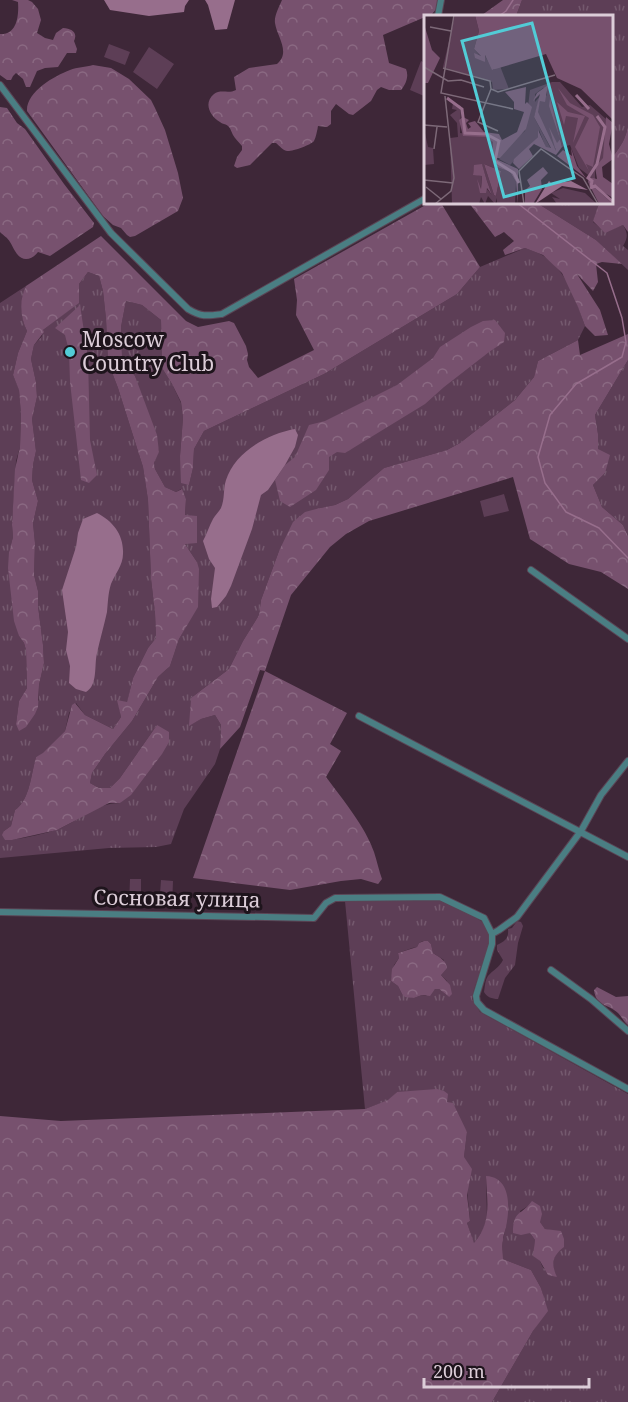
<svg xmlns="http://www.w3.org/2000/svg" width="628" height="1402" viewBox="0 0 628 1402" font-family="'Noto Serif',serif">
	<defs>
		<pattern id="grass-tufts" width="24" height="20" patternUnits="userSpaceOnUse" patternTransform="scale(1.5)"><rect width="24" height="20" fill="#5d3e56"/><path d="M3 7l-1-3M5 7V3M7 7l1-3M15 17l-1-3M17 17v-4M19 17l1-3" fill="none" stroke="#74596e"/></pattern>
		<pattern id="forest-crowns" width="20" height="18" patternUnits="userSpaceOnUse" patternTransform="scale(1.5)"><rect width="20" height="18" fill="#77516e"/><path d="M2 6a3 3 0 1 1 6 0M12 15a3 3 0 1 1 6 0" fill="none" stroke="#8a6982"/></pattern>
	</defs>
	<rect width="100%" height="100%" fill="#3e2738"/>
	<!-- grass -->
	<path fill="url(#grass-tufts)" fill-rule="evenodd" d="M522,0h106v126c-2,12 -7,20 -14,29l1,12 -3,11v-162h-96z
		M537,203h64l-3,3 -5,16 12,10 18,-7c5,9 5,12 0,21l5,4v20l-32,-30z
		M525,248c5,2 12,4 17,7 24,14 35,47 43,71l-7,14 -40,21 -4,16 -19,23 -55,43 -13,7 -63,18 -36,31 -13,6 -15,3 -41,43 -18,49 -2,15 -16,26 -14,28 -38,29 -1,27 11,-6 14,-4 6,10 -1,24 -5,15 -31,45 -13,35 -15,3 -47,1 -109,10v-555l26,-17c-6,14 -6,31 1,45l-9,22 -5,22 6,14 2,26 -1,32 -4,14 -4,64 1,12 -4,15 10,84 5,7 2,7 1,38 -8,13 -3,23 23,-24v-15l5,-22 -1,-18 -5,-39v-15l-4,-16 1,-32 -2,-20 5,-22 -6,-21 1,-15 3,-14 -4,-32 5,-22 -1,-15 -5,-23 3,-14 8,-9 1,-6 35,-27 1,-19 9,-12 11,4 4,15 3,28 2,43 10,26 25,79 5,33 3,79 4,34 1,25 -8,10 -15,30 -6,25 -9,-2 3,16 -8,12 -28,-14 -9,-12 -7,10 -4,18 -22,23 -7,3c-5,17 -6,43 -21,53l-4,16 -7,5 1,9c13,0 38,-6 51,-10 22,-8 39,-27 64,-27l37,-78 -37,53 -10,10h-11l-9,-5 2,-10 13,-19 27,-33 26,-44 12,-11 9,-27 8,-14 10,-63 -12,-18 11,-28h-11l1,-17 -5,-10 -5,3 -11,-5 -10,-18 -1,-6 5,-12 -24,-75 -10,-13 -3,-7 -1,-29 5,-26 16,4 19,15 1,48 10,16 9,19 2,15 -3,38 9,29 4,-17 1,-19 10,-18 120,-57 133,-80 23,-27z
		M628,360v176l-5,-11 -21,-18 -9,-22 12,-12 -7,-24v-15l-3,-19z
		M439,900c13,7 29,12 42,21 21,14 -7,58 -9,78l8,13 148,82v308h-136l41,-71 14,-21 -6,-22 -10,-18 -28,-11v-20l4,-16 -21,-46 1,42 -4,11 -9,14 -7,-21 3,-2 -6,-64 3,-25 -20,-30 -31,-10h-19l-8,8 -24,9 -20,-208zM423,941h5l3,3 2,9 11,7 -3,15 6,6 2,16 -10,-8h-4l-9,7 -4,-1 -8,3 -12,-4 -4,-8 -7,-5 3,-16 5,-7 -1,-5c7,-2 12,-5 19,-6l2,-4zM528,1206l17,23 8,2 4,21c-5,9 -5,14 -1,24l-13,-8 -3,-7 -6,-5 1,-16 -5,-7 -10,-22z
		M517,921l4,1 2,4 -5,17 -3,22 -10,13 -7,21c-6,0 -11,-2 -14,-7 1,-5 1,-12 4,-16 5,-6 11,-8 15,-16l-6,-10v-5c8,-4 12,-6 11,-16l4,-1z"/>
	<!-- forest -->
	<path fill="url(#forest-crowns)" d="M12,0h16l4,2 6,7 3,11 -4,13 8,5 8,2 3,-7 7,-5c9,1 15,4 11,13l3,8 -1,4h-9l-9,14 -13,1 -8,3 -7,16h-4l-3,-8 -7,-6 -3,3 -2,4h-4l-7,-5v-41c17,1 19,-18 18,-32z
		M282,0h156v7l-6,7 -49,21 6,28 17,6c3,7 0,15 -5,21h-12l-8,-3 -4,3 -6,11 -18,14 -4,-1 -13,-10 -5,7v13l-4,3 -9,-1c-1,5 -2,11 -4,15 -3,4 -23,11 -27,10 -5,-1 -7,-5 -11,-8h-4l-22,22 -13,3 -3,-2 3,-9 5,-7v-4c-3,-4 -7,-7 -9,-11 -2,-4 -2,-6 -5,-9 -4,-3 -4,-1 -8,-4 -10,-6 -17,-19 -6,-28 6,-5 15,0 22,-4l-2,-13 15,-9 28,-4c14,-12 0,-27 -2,-41 -1,-7 4,-16 7,-23z
		M503,0h19l-6,16h-39l5,-1z
		M93,65l18,3 18,11 22,21 4,8 10,22 13,43 5,25 -5,13 -43,25 -5,1 -3,-2 -6,-7 -8,-3 -10,-9 -76,-105c-1,-19 27,-35 43,-41 7,-3 16,-3 23,-5z
		M0,107l7,1 10,15 8,6 39,55 30,39 -1,4 -43,29 -12,-4c-7,9 -17,10 -23,-1 -2,-3 -3,-6 -5,-9 -2,-4 -7,-7 -10,-10z
		M628,126v106l-5,-7 -18,8 -12,-12 5,-15 3,-3 11,-1v-24l3,-11 -1,-12c7,-9 12,-17 14,-29z
		M431,202l10,1 39,64 -23,27 -133,80 -120,57 -10,18 -1,19 -4,17 -8,-2 -1,-27 3,-38 -2,-16 -9,-18 -10,-16 -1,-48 -19,-15 -16,-4 -5,26 1,29 3,7 10,13 22,59 2,17 -5,11 1,6 10,18 11,5 6,-3 4,10 -1,16 12,1v27l-12,1 12,18 2,7 -1,38 -19,32 -9,27 -12,11 -26,44 -27,33 -13,19 -2,10 9,5h11l10,-10 37,-53 12,7v10l-7,12 -31,41 -11,8h-11l-52,27 -45,10h-7l-3,-5 2,-4 7,-5 4,-16c15,-10 16,-36 21,-53l7,-4 22,-22 7,-26 3,-2 10,12 28,14 8,-12 -4,-17 10,2 6,-24 15,-30 8,-10 -1,-25 -4,-34 -3,-79 -5,-33 -25,-79 -10,-26 -2,-43 -3,-28 -4,-15 -11,-4 -9,12v19l-36,27 1,2 -10,13 -3,14 5,23 1,15 -5,22 4,32 -3,14 -1,15 6,21 -5,22 2,20 -1,32 4,16v15l5,39 1,18 -5,22 -1,22 -3,7 -9,13 -7,4 -3,-7 3,-23 8,-13 -1,-38 -2,-7 -5,-7 -5,-15 -6,-53 1,-16 4,-15 -1,-12 3,-56 5,-22 1,-32 -2,-25 -6,-15 5,-22 9,-22c-7,-14 -8,-31 -1,-45l75,-50 85,85 12,6 31,-6 5,2 12,23 2,8 -1,6 2,7 9,11 56,-28 -18,-35 1,-15 -3,-21z
		M469,203h68l59,37 26,24 -20,-2 -6,2 2,18 -5,9 -16,-17 23,36 8,25 -13,1 -10,-10 -7,-19 -16,-34 -19,-18 -18,-7 -20,7 -2,-5 11,-9 -10,-9 -9,5z
		M80,305l8,53 2,82 7,35 -8,8 -8,-3 -11,-98 -1,-31 -4,-16 -10,-7z
		M495,320l10,13 -1,9 -15,10 -45,35 -19,17 -80,49 -8,-1 -8,5v13l-13,20 -26,17 -10,-6 -5,-21 10,-15 10,-8 14,-32 16,-4 72,-36 36,-27 7,-11 31,-20 12,-6z
		M628,334v26l-33,55 3,19v15l12,6 -5,18 -12,12 9,22 21,18 5,11v53l-27,-17 -32,-8 -39,-25 -17,-62 -144,44 -23,13 -16,13 -39,48 -26,76 82,42 -17,31 11,7 -15,26c17,23 39,49 48,75 3,9 5,19 8,27l-4,5 -17,-5 -20,2 -51,9 -97,-12 72,-207 -5,-1 -20,57 -20,22 1,-24 -6,-10 -14,4 -12,7 2,-28 38,-29 14,-28 16,-26 2,-15 18,-49 14,-29 12,-10 15,-4 15,-3 13,-6 36,-31 63,-18 13,-7 55,-43 19,-23 4,-16 40,-21 2,15z
		M424,941h4l3,3 2,9c7,5 13,7 14,15l-6,7 9,10 2,9 -3,3 -10,-8h-4l-5,7 -8,-1 -8,3 -9,-1 -3,-3 -4,-8 -7,-5 1,-12 7,-11 -1,-5 19,-6 2,-4z
		M597,987l19,10 12,-1v29c-5,-4 -6,-8 -10,-12 -9,-9 -22,-6 -24,-23z
		M437,1089l7,2 4,3 -1,8 6,1 14,29 -3,25 8,12 -5,26 3,26 -3,2 7,20c18,-21 13,-40 12,-67 23,1 24,27 21,45 0,7 -4,13 -4,19 -1,6 0,13 0,19l28,11 10,18 7,23 -15,20 -41,71h-492v-286l61,5 304,-12 23,-9 9,-8z
		M532,1201l8,5 2,8 -2,8 5,7 16,2 3,8v8c-12,9 -13,17 -7,30l-9,-2 -8,-14 -7,-5 2,-16 -5,-7 -9,2 -8,-2c0,-23 8,-17 19,-32z"/>
	<!-- park -->
	<path fill="#5d3e56" d="M109,44l21,8 -5,13 -21,-8z
		M149,47l25,17 -17,25 -24,-17z
		M421,61l4,2v28l-1,5 -14,-6z
		M504,494l5,17 -25,6 -4,-16z
		M130,879h11v27l-12,-1z
		M161,880l12,1 -1,27h-13z"/>
	<!-- water -->
	<path fill="#976e8c" d="M104,0h85l-4,6 -1,6 -35,4 -39,-6z
		M205,0h30l-8,29 -12,1 -7,-25z
		M295,429l3,6 -3,12 -10,18 -17,25 -7,5 -9,34 -21,57 -5,10 -9,11 -5,1 -1,-9 4,-31 -6,-9 -6,-18c4,-7 6,-15 10,-22 2,-4 6,-7 8,-11 4,-9 2,-19 5,-28 9,-28 41,-46 69,-51z
		M97,513c16,8 27,22 26,41 0,11 -8,20 -12,30 -3,9 -3,19 -4,28 -3,14 -7,27 -10,41 -3,13 1,32 -11,39l-10,-3 -7,-6 1,-17 -4,-16 2,-18 -6,-42 14,-43 2,-14 5,-14z"/>
	<g fill="none" stroke-linecap="round" stroke-linejoin="round">
		<!-- stream -->
		<path stroke="#976e8c" stroke-width="1.5" d="M499,16l7,-5 7,-11
			M516,202l91,71 15,45 4,24 -4,15 -46,27 -26,31 -12,42 7,26 21,29 33,16 29,30"/>
		<defs>
			<path id="street" d="M438,16l3,-16
				M0,85l111,148 77,76c13,8 19,7 34,5l204,-116
				M531,570l97,69
				M359,716l269,141
				M0,912l314,6 12,-15 9,-5 105,-1 44,21 8,16v10l-16,52 1,6 7,8 144,79
				M492,934l7,-4 18,-13 64,-86 20,-36 27,-34
				M551,970l40,29 37,32"/>
		</defs>
		<!-- street casing -->
		<use href="#street" stroke="#5a4555" stroke-width="8"/>
		<!-- street -->
		<use href="#street" stroke="#4a7e83" stroke-width="6"/>
	</g>
	<!-- markers -->
	<circle fill="#52ccd6" stroke="#1e141c" stroke-width="2" cx="70" cy="352" r="6"/>
	<g text-anchor="middle" stroke-width="6" stroke-linejoin="round" paint-order="stroke">
		<!-- poi labels -->
		<g font-size="21" fill="#dccdd8" stroke="#1e141c" text-anchor="start">
			<text x="82" y="347">Moscow<tspan x="82" dy="24">Country Club</tspan></text>
		</g>
		<!-- street labels -->
		<g font-size="21" fill="#dccdd8" stroke="#1e141c">
			<text transform="translate(177 899) rotate(1)" y="7">Сосновая улица</text>
		</g>
	</g>
	<!-- overview -->
	<g transform="translate(424 15)">
		<rect width="189" height="189" fill="#3e2738"/>
		<path d="M31,0h20l4,16 -5,18 11,13 -1,-8 9,16 7,-4 9,23 -16,1 -1,-8 -49,-15zM128,67h8l22,25 8,-2 16,14 -2,39 -9,9v13l-16,-12 -9,-23 -8,2 -12,-49 10,41 -6,10 -17,-37 3,-11 7,-6v-5l-4,-2 -8,6v8l6,-7 -7,22 17,32 -5,-1 -7,-18 -1,7 -28,28 -11,-6 11,-16 15,-12 5,-41zM29,88l8,3 -1,27 27,3 7,6 1,24 15,6 6,10 -1,22h-18v-6l-2,6 -7,-8 -3,8 -4,-7 -2,7h-27l-2,-66 8,-1 -1,-14 -7,-8 7,-5 -5,-1zM60,149l17,7 -5,25 -2,-1zM58,150l5,16 5,14 -6,-7v5h-6l2,-17 -9,-2 1,-6zM139,173l22,5 12,11h-40l-5,-7 8,2 -9,-6z" fill="#5d3e56" fill-rule="evenodd"/>
		<path d="M51,0h138v105l-32,-31 -24,-11 -11,-24 -54,16 -7,-15v7l-10,-4 -1,-5 7,3 -7,-7 5,-18zM0,9l8,26 8,8 -12,25h-4zM124,70l-3,17 -5,-1 -2,11 18,39 -7,-24 8,16 3,-4 -11,-33 1,-8 12,49 -6,8 -22,-11 -5,5 4,7 -14,13 -6,-6 1,-4 24,-22v-7l8,17 5,1 -17,-31 6,-23 -7,7 4,-8zM102,72l-1,17 2,-2 5,5 -6,22 -26,29h-7v-16l-6,-5 -24,-1 -4,-16 4,-3 6,3 -3,3 2,6 3,-2 -3,-4 7,-2 9,11 15,2 3,6 15,-8 7,-20 -10,-3v-7l-9,-10zM134,73l12,15 23,12 7,12 -7,40 -7,-3 3,7 -14,-24 14,-29 -22,-13zM133,87l11,10 17,4 -12,27 5,-25 -12,-2 -2,9zM182,102l7,6 -4,21 4,15 -11,8 1,10 10,7v14l-20,-12 20,18h-14l-11,-22 1,-5 8,2 -2,-12 8,-9zM147,133l6,18 9,12 -29,-22 6,-6 9,6zM72,144l22,10v35l-2,-22 -6,-10 -13,-5zM58,149l5,17 5,14 -5,-7 -1,5h-6l-3,-14 4,10 1,-13 -9,-1 1,-10zM60,149l17,7 -5,25 -2,-1zM119,152l5,6 -7,7 1,9 -9,15h-8v-14l5,-4 -3,-6z" fill="#77516e"/>
		<path d="M1,118l3,14 5,1 1,16 -10,1z" fill="#5d3e56"/>
		<path d="M125,166l3,3 19,-3 17,9 -26,-4 -27,18z" fill="#976e8c"/>
		<path fill="none" stroke="#976e8c" stroke-width="3" d="M152,80l13,14M23,83l15,11 3,24 21,1 13,7 -4,20 19,12 5,10M167,171l1,-5 -4,-3 9,-14 8,-37 -8,-11M166,173l5,-2 18,16"/>
		<path fill="none" stroke="#7d6978" stroke-width="1.5" d="M30,0l-13,78 72,16M6,12l21,4M0,52l24,14 13,-1 23,7M19,53l47,13 1,8 7,3 57,-17M67,74l-13,33 20,9M0,110l23,2M10,134l3,-22M0,165l29,3M2,172l15,12M11,189l16,-13 3,-13 -9,-82M100,189l-5,-33 22,-22 42,29 15,26"/>
		<path fill="#52ccd6" fill-opacity="0.15" stroke="#52ccd6" stroke-width="3" d="M108,8l42,155 -70,19 -42,-156z"/>
		<rect width="189" height="189" fill="none" stroke="#dccdd8" stroke-width="3"/>
	</g>
	<!-- scale -->
	<path d="M424 1378v9h165v-9" fill="none" stroke="#dccdd8" stroke-width="3"/>
	<text x="433" y="1378" font-size="18" fill="#dccdd8" stroke="#1e141c" stroke-width="4.5" paint-order="stroke">200 m</text>
</svg>
